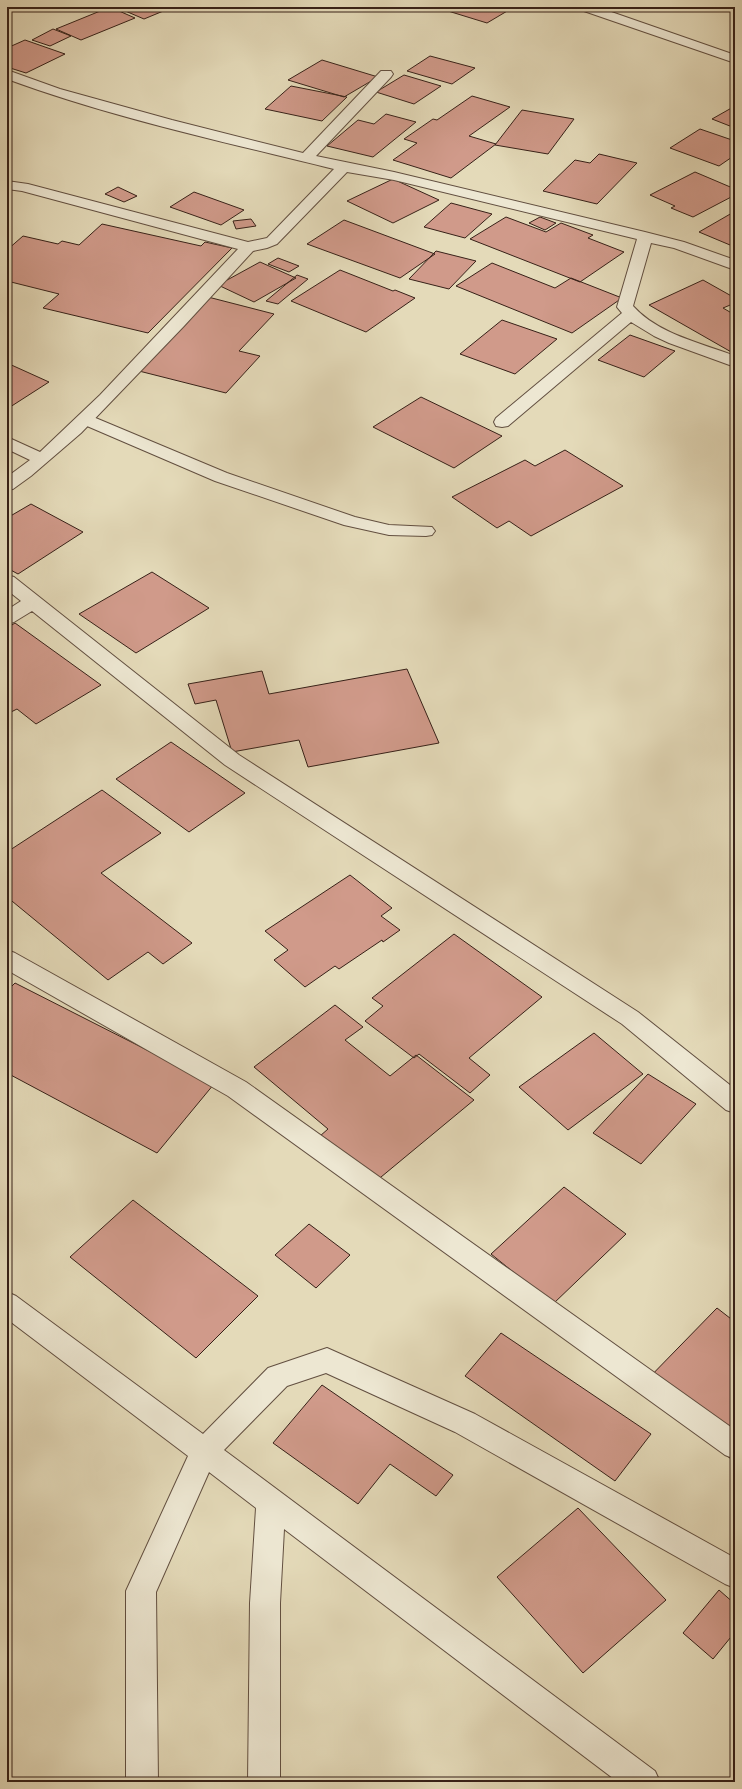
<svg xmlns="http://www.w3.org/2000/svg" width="742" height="1789" viewBox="0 0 742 1789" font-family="'Old Standard TT',serif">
	<rect width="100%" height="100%" fill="#e4dab9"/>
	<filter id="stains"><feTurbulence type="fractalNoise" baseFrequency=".005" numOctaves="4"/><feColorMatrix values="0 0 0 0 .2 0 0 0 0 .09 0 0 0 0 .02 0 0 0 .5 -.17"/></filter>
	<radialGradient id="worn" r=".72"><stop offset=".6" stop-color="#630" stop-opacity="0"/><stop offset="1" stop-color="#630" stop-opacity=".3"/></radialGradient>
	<!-- building -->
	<path fill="#d09a8a" stroke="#372118" d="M110,7l25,11 -54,22 -25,-11z
		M116,7h57l-29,12z
		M435,7h79l-27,16z
		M53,29l18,7 -21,10 -18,-6z
		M25,40l40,14 -39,19 -19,-6v-19z
		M430,56l45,12 -23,16 -45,-13z
		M322,60l56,17 -34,20 -56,-17z
		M404,75l37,11 -27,18 -38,-12z
		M291,86l56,11 -25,24 -57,-12z
		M472,96l38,11 -41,29 27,8 -45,34 -58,-18 24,-17 -13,-4 29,-20 4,1z
		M735,106v22l-23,-9z
		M522,110l52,9 -26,35 -53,-9z
		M386,114l30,8 -43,35 -46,-11 31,-26 16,4z
		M700,129l35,12v14l-16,11 -49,-18z
		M599,154l38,9 -40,41 -54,-13 32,-31 15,3z
		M695,172l40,17v6l-42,22 -22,-9 4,-2 -25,-11z
		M393,179l46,21 -46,23 -46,-22z
		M118,187l19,9 -13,6 -19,-8z
		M194,192l50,18 -23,15 -51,-18z
		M451,203l41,11 -27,24 -41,-11z
		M732,213l3,1v28l-5,3 -31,-13z
		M506,217l40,15 15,-9 32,12 -5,3 36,14 -44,30 -110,-43z
		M540,217l16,6 -11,7 -16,-7z
		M251,219l5,7 -20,3 -3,-8z
		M344,220l91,34 -35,24 -93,-34z
		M102,224l99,22 4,-4 27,6 -84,85 -105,-25 16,-14 -52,-13v-31l16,-14 35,8 4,-3 17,4z
		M436,251l40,10 -27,28 -40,-10z
		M278,258l21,8 -10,6 -21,-8z
		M260,262l36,16 -42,24 -36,-17z
		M492,263l63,25 16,-10 51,20 -50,35 -116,-47z
		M340,270l53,21 2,-1 20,8 -49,34 -75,-31z
		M297,275l11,4 -30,25 -12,-3z
		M703,280l32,18v5l-12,5 12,7v37l-2,1 -84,-48z
		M208,297l66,17 -35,37 21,5 -34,37 -91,-23z
		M502,320l55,19 -42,35 -55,-20z
		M630,335l45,16 -31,26 -46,-17z
		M7,363l42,19 -42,27z
		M421,397l81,39 -48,32 -81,-41z
		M565,450l58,36 -92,50 -22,-15 -12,7 -45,-31 73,-37 10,6z
		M31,504l52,28 -65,42 -11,-6v-50z
		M152,572l57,36 -73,45 -57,-39z
		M15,623l86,62 -65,39 -19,-15 -10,5v-86z
		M407,669l32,74 -131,24 -9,-27 -67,12 -16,-52 -21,4 -7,-20 74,-13 7,23z
		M171,742l74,51 -56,39 -73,-53z
		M102,790l59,43 -60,40 91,70 -29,21 -15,-12 -40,28 -101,-83v-45z
		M350,875l42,33 -11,8 19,14 -17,12 -1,-2 -43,29 -4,-3 -30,21 -31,-27 14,-10 -23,-19z
		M454,934l88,63 -73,61 21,17 -20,18 -51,-39 -5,4 -49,-37 18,-15 -11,-8z
		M15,983l199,101 -57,69 -150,-80v-82z
		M335,1005l28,22 -18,13 45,36 26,-21 58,45 -99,82 -55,-46 8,-7 -74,-62z
		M594,1033l49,41 -75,56 -49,-43z
		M648,1074l48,30 -55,60 -48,-31z
		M564,1187l62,47 -73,70 -62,-50z
		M133,1200l125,96 -62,62 -126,-101z
		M309,1224l41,31 -34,33 -41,-33z
		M717,1308l18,14v133l-4,4 -90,-73z
		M501,1333l150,101 -36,47 -150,-105z
		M322,1385l131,90 -17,21 -46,-32 -32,40 -85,-61z
		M578,1508l88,92 -83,73 -86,-96z
		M719,1590l16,14v28l-22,27 -30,-26z"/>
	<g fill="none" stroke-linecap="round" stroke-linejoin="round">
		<defs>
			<path id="service" d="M86,414l141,59 128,44 34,8 43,2 3,4 -3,4 -6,1 -37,-1 -45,-10 -129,-44 -135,-58 -2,-4 2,-4z"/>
			<path id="minor" d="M579,7h18l138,48v8l-154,-53z
				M7,70l53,19 112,31 131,33 78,-82h10l2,3 -2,3 -75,79 78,16 251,60 39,10 51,18v10l-61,-22 -23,-5 -18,63c25,28 68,37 102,50v11l-66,-24 -15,-7 -23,-14 -123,104 -6,1 -6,-1 -2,-4 2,-4 126,-105 -5,-6 20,-68 -243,-59 -47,-8 -70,72 -10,4 -14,3 -69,75 -103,107 -50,43 -18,13 -6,1v-13l23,-17 -23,-11v-12l33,15 60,-57 138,-146 -216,-58 -15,-2v-8l21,3 220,58 19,-4 67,-69c-109,-27 -221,-51 -327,-90z
				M7,575l7,2 225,178 399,257 97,77v24l-9,-3 -104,-86 -397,-259 -193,-154 -18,11 -7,2v-14l14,-9 -14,-11z
				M7,950l8,3 231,129 489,348v29l-10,-4 -497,-359 -221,-126z
				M7,1292l9,4 187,138 65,-66 59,-20 148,66 260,144v30l-10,-4 -270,-152 -129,-59 -39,13 -63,64 431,321 5,11h-42l-334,-253 -4,74v179h-32l2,-179 6,-95 -47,-36 -53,120 2,190h-32v-191l62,-135 -181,-137z"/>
		</defs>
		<!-- service casing -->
		<use href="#service" stroke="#624f40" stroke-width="2"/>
		<!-- minor casing -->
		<use href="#minor" stroke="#624f40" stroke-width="2"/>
		<!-- service -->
		<use href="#service" fill="#ede7d2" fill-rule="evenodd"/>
		<!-- minor -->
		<use href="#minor" fill="#ede7d2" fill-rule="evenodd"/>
	</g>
	<!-- margin -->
	<rect width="742" height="1789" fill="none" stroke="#e4dab9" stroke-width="24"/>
	<rect x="8" y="8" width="726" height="1773" fill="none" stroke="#372118" stroke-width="2"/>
	<rect x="12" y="12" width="718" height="1765" fill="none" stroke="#372118"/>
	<rect width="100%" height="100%" filter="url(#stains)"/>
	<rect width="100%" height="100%" fill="url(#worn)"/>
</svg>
